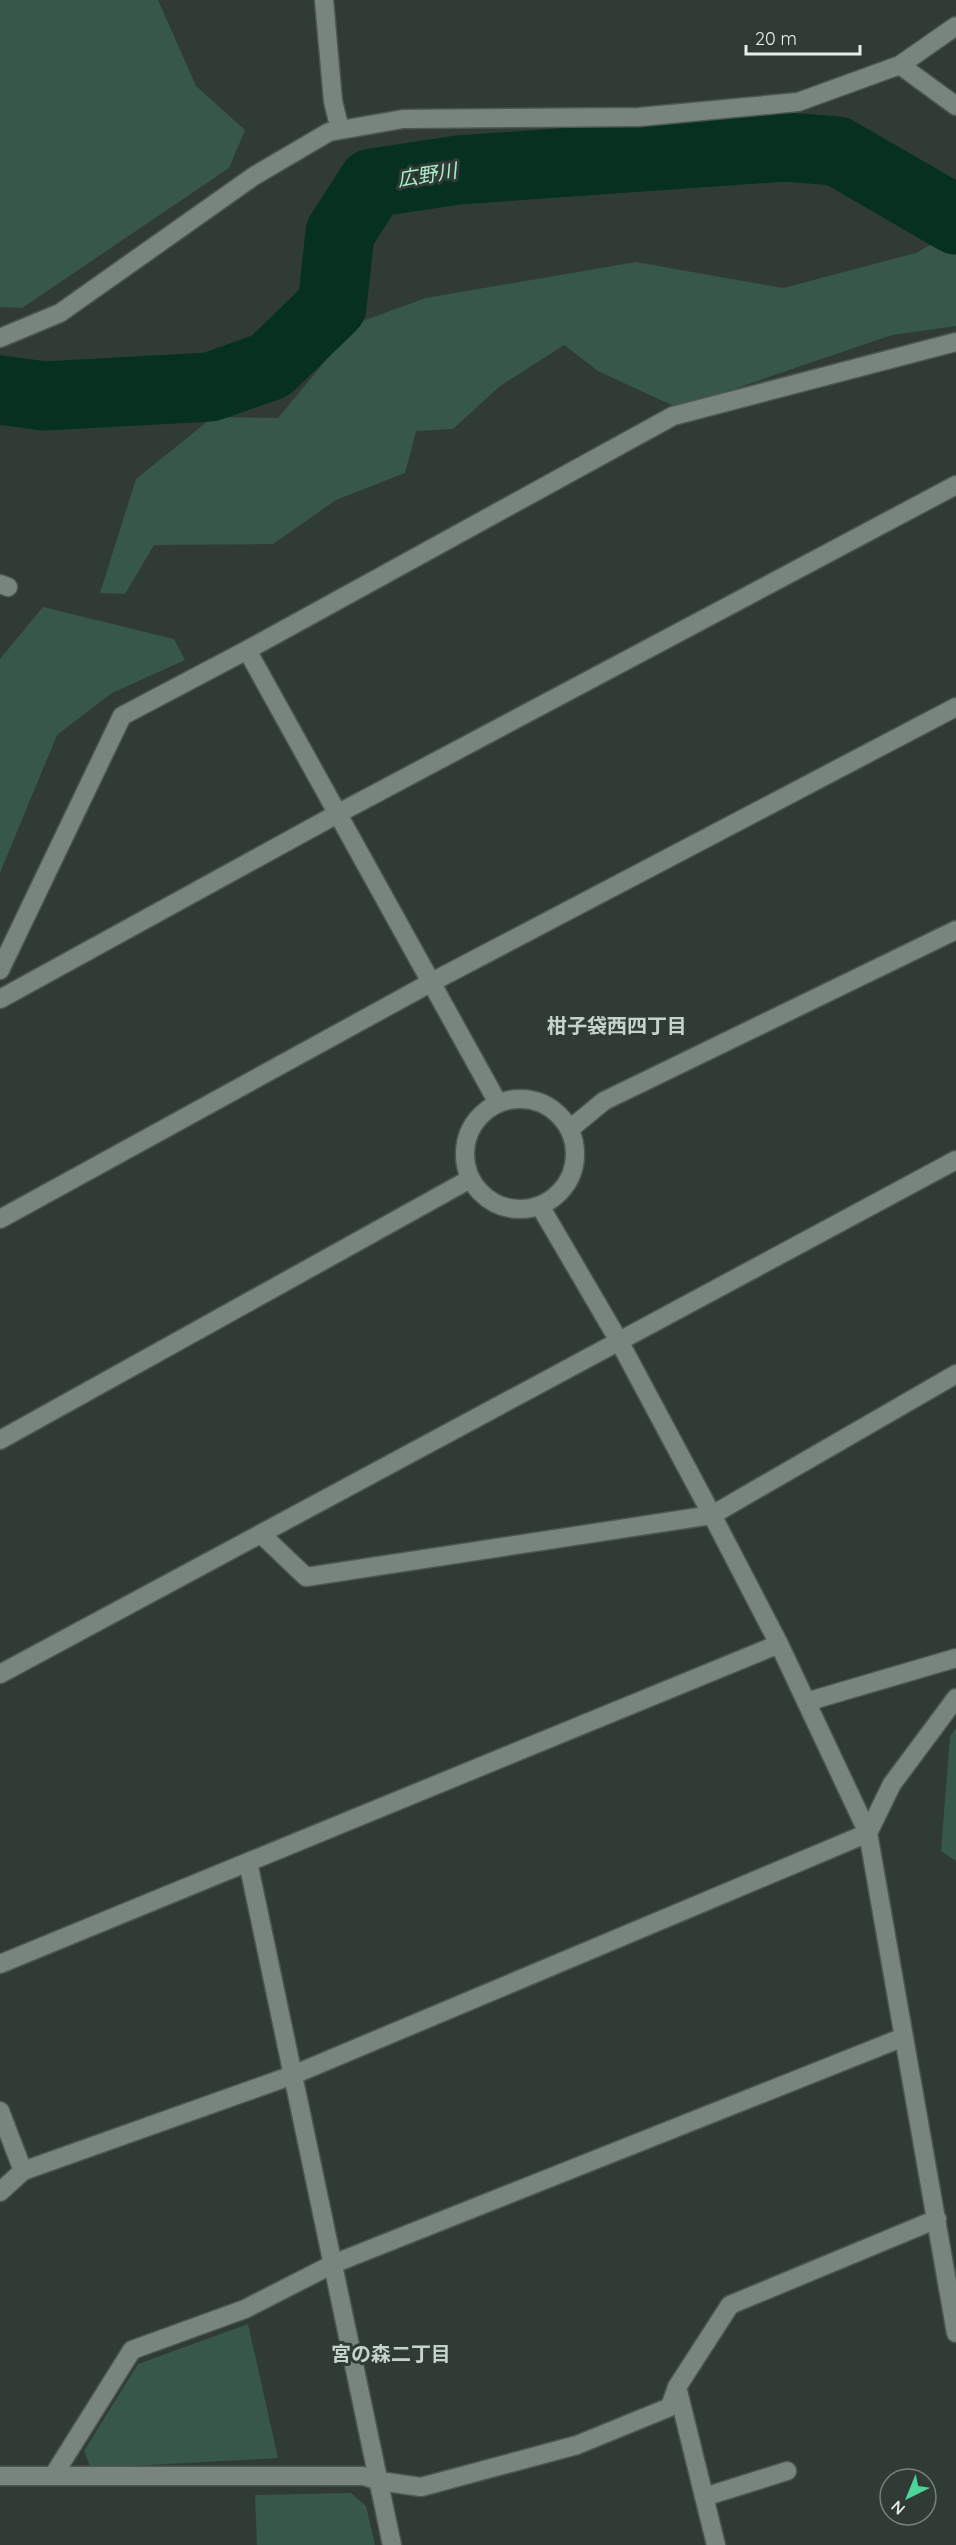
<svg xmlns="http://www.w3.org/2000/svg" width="956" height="2545" viewBox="0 0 956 2545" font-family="Quicksand,'Noto Sans JP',sans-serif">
	<rect width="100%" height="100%" fill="#303b35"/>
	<!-- green -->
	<path fill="#375848" d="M0,0h158l38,86 49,44 -16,38 -207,140 -22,-1z
		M956,230v96l-64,9 -214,73 -80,-37 -34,-26 -64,41 -47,43 -37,2 -11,42 -69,27 -63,44 -119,1 -29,49 -25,-1 36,-114 77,-62 65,1 79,-95 69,-25 210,-36 147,26 133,-35z
		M43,607l131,32 11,21 -73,33 -55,42 -57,138v-214z
		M956,1728v133l-15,-10 9,-115z
		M248,2324l30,134 -187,10 -7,-17 54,-87z
		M351,2493l15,13 9,39h-118l-2,-50z"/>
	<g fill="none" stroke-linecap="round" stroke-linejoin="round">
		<!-- river -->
		<path stroke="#06301f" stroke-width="69" d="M0,390l44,6 166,-9 60,-21 62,-60 8,-73 32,-50 86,-13 327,-23 52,4 119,69"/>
		<defs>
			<path id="street" d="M324,0l9,101 7,29
				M900,65l56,41
				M0,338l60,-25 194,-137 75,-44 74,-13 236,-2 159,-15 102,-37 56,-39
				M0,584l8,3
				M247,650l426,-234 283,-74
				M0,970l122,-254 125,-66 251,453
				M0,999l339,-186 617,-328
				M465 1154a55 55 0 1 1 110 0a55 55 0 1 1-110 0Z
				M570,1129l34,-28 352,-171
				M540,1206l79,135 93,174 67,129 89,189 88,500
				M0,1219l430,-236 526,-276
				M0,1440l470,-261
				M261,1534l45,43 406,-62 244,-141
				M0,1674l956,-514
				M806,1702l150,-44
				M248,1862l144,683
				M0,1964l779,-320
				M0,2111l23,60
				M0,2192l23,-21 270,-96 575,-242 24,-49 64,-86
				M677,2387l39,158
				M0,2476h364l15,5 42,6 156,-42 93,-38 7,-20 53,-82 207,-86
				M53,2476l79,-126 113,-41 88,-45 571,-227
				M704,2497l83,-26"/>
		</defs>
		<!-- street casing -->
		<use href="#street" stroke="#4d5752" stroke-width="21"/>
		<!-- street -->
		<use href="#street" stroke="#78857e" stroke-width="18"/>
	</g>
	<g text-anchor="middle" stroke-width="6" stroke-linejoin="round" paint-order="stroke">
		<!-- water labels -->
		<g font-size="20" font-style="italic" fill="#acf1ce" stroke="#303b35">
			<text transform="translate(427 175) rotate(-9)" y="7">広野川</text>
		</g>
		<!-- neighbourhood labels -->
		<g font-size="20" font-weight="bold" fill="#c5d3cb" stroke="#303b35">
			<text x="617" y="1033">柑子袋西四丁目</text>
			<text x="391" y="2361">宮の森二丁目</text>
		</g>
	</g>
	<!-- north arrow -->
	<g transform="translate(908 2497) rotate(223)"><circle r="28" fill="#303b35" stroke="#79837d" stroke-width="1.5"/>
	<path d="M0-4.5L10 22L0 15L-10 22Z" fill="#4cd49b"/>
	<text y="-9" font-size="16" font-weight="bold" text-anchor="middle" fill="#e7eeea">N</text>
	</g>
	<!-- scale -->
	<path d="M746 45v9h114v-9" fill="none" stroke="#e7eeea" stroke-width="3"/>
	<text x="755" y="45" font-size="18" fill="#e7eeea" stroke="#303b35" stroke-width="4.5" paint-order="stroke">20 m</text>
</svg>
